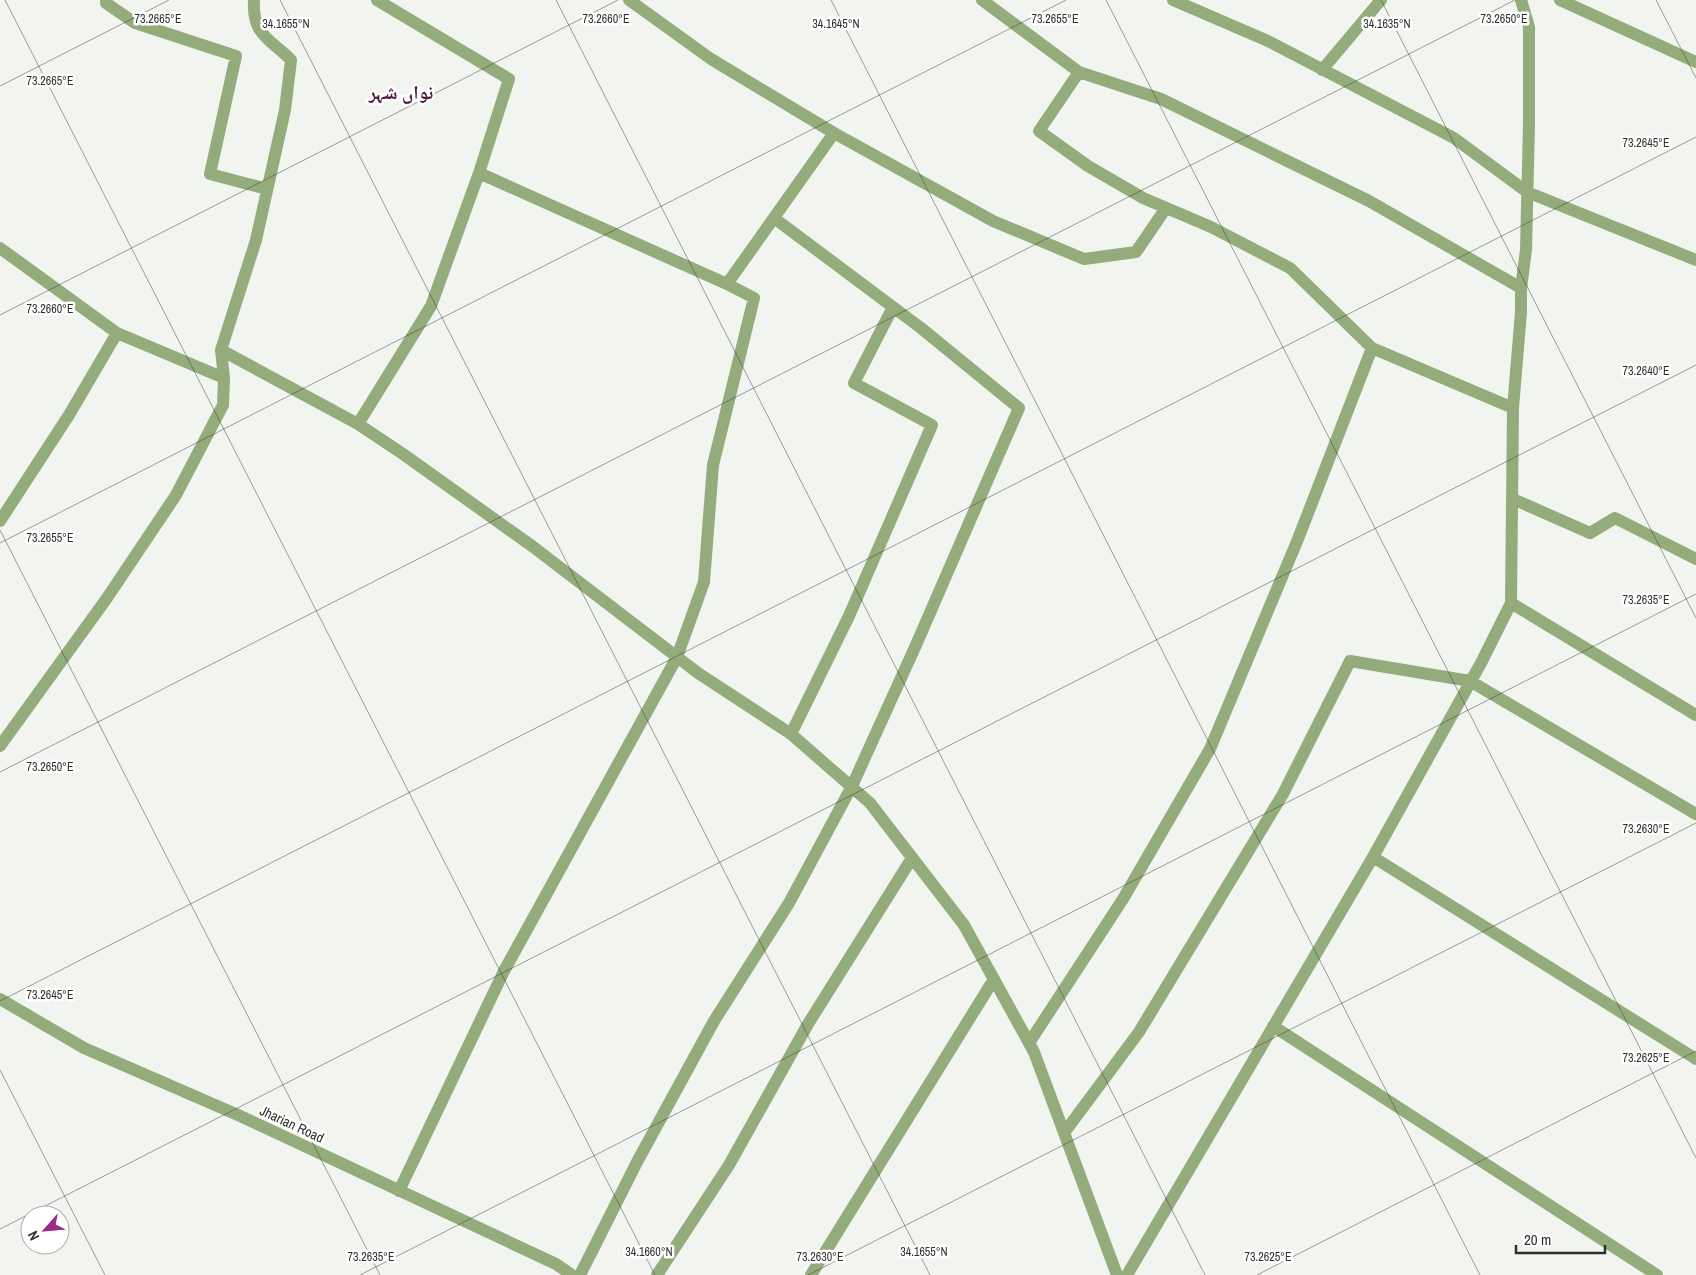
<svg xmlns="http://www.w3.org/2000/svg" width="1696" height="1275" viewBox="0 0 1696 1275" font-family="'Archivo Narrow','Noto Naskh Arabic',sans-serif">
	<rect width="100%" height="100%" fill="#f1f4ef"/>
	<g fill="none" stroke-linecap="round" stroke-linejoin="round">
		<!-- minor -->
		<path stroke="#94ac7c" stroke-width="12" d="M106,0v3l29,20 101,33 -26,118 57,15
			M629,0l82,59 123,74 159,88 91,38 52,-7 30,-44
			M982,0l97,72 82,27 208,102 152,87
			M1173,0l95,41 186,97 73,54 169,68
			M1560,0l136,62
			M1322,70l59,-70
			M479,173l248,111
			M0,248l117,85 107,45
			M1372,348l141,60
			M221,350l137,74 45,30 129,92 166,127 93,61 79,69 94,122 70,127 83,223
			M358,424l73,-118 48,-133 30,-94 -132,-79
			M1513,499l77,34 25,-15 81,41
			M0,521l69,-106 48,-82
			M1511,603l185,112
			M791,734l58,-118 83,-191 -78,-42 39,-76
			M0,746l107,-148 69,-103 47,-90 1,-27 -3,-28 35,-110 29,-130 6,-50c-22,-22 -39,-25 -37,-60
			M1373,857l323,202
			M0,999l84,49 154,67 318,149 16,11
			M1273,1026l384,249
			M1029,1043l94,-144 87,-150 88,-210 74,-191 -82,-80 -79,-41 -68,-29 -55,-32 -49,-35 40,-59
			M1064,1133l75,-101 144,-238 67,-133 120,20 226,133
			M399,1191l105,-220 173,-314 27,-75 9,-117 41,-167 -27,-14 107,-151
			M580,1275l57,-113 77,-141 75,-118 63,-117 64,-141 103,-237 -98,-80 -147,-110
			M657,1275l72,-110 79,-141 104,-166
			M811,1275l183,-296
			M1127,1275l246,-418 108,-194 30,-60 2,-195 8,-96v-24l5,-38 3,-126v-97l-8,-27"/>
	</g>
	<!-- ticks -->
	<path fill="none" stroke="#2f302e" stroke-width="1" stroke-opacity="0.45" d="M5,0l650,1275M280,0l650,1275M556,0l649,1275M831,0l649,1275M1106,0l590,1158M1381,0l315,618M1656,0l40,78M0,86l169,-86M0,315l618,-315M0,530l380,745M0,543l1066,-543M0,772l1515,-772M0,1001l1696,-864M0,1070l105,205M0,1229l1696,-864M360,1275l1336,-681M808,1275l888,-452M1257,1275l439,-224"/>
	<g text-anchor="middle" stroke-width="5" stroke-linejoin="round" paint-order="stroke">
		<!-- street labels -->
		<g font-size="14" fill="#2f302e" stroke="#fff">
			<text transform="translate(292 1124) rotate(25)" y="5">Jharian Road</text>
		</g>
		<!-- district labels -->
		<g font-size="19" font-weight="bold" fill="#501a45" stroke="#fff">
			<text x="401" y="99">نواں شہر</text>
		</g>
	</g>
	<g font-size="12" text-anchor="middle" fill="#2f302e" stroke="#fff" stroke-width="5" stroke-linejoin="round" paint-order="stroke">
		<text x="158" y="23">73.2665°E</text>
		<text x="606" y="23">73.2660°E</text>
		<text x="1055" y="23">73.2655°E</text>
		<text x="1504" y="23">73.2650°E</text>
		<text x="286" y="28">34.1655°N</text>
		<text x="836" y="28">34.1645°N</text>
		<text x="1387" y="28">34.1635°N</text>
		<text x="50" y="85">73.2665°E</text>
		<text x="1646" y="147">73.2645°E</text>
		<text x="50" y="313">73.2660°E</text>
		<text x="1646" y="375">73.2640°E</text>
		<text x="50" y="542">73.2655°E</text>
		<text x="1646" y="604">73.2635°E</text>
		<text x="50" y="771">73.2650°E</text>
		<text x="1646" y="833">73.2630°E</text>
		<text x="50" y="999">73.2645°E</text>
		<text x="1646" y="1062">73.2625°E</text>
		<text x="649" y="1256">34.1660°N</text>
		<text x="924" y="1256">34.1655°N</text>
		<text x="371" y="1261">73.2635°E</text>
		<text x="820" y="1261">73.2630°E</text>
		<text x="1268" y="1261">73.2625°E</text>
	</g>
	<!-- north arrow -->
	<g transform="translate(45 1230) rotate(243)"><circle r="24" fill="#ffffff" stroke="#acacab"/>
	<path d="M0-4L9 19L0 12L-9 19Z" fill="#9c2a87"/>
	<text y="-8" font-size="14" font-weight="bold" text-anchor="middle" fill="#2f302e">N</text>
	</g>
	<!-- scale -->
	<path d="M1516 1245v8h89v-8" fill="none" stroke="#2f302e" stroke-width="2.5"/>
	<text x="1524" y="1245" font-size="15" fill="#2f302e" stroke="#ffffff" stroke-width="4" paint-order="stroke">20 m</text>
</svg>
